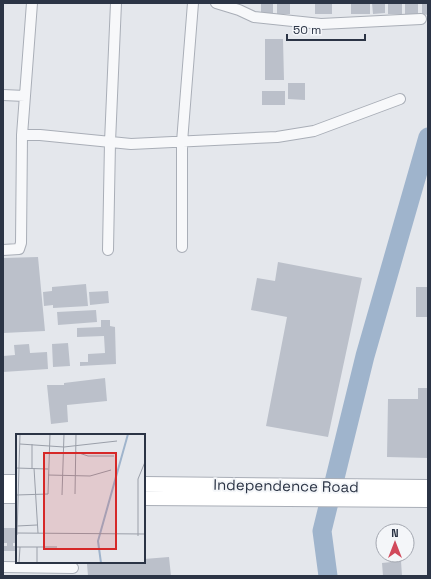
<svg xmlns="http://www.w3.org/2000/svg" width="431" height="579" viewBox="0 0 431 579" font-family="'Space Grotesk',sans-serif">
	<rect width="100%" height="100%" fill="#e4e7ec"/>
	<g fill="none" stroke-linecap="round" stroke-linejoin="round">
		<!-- river -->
		<path stroke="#9fb4cc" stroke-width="19" d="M328,576l-6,-45 43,-175 63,-219"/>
	</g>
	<!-- building -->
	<path fill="#bbc0ca" d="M261,3h12v11h-12z
		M277,3h13v11h-13z
		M315,3h17v11h-17z
		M351,3h19v11h-19z
		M372,3h13v10l-12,1z
		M388,3h14v11h-14z
		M405,3h13v12h-13z
		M422,3h6v12l-6,-1z
		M265,39h18l1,41h-19z
		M288,83h17v17l-17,-1z
		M262,91h23v14h-23z
		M38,257l7,74 -42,2v-75z
		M278,262l84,16 -34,159 -62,-11 21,-109 -36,-7 6,-32 18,3z
		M86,284l2,22 -35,2v-3l-9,1 -1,-14 9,-1v-4z
		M427,284h1v33h-12v-30h11z
		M108,291l1,12 -19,2 -1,-13z
		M96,310l1,12 -39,3 -1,-13z
		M101,320h9v6l5,1 1,37 -36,2v-4h8v-8l17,-1 -1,-17 -27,1v-9l24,-1z
		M68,343l2,23 -17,1 -1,-23z
		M29,344l1,9 17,-1 1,17 -45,3v-16l12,-1 -1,-10z
		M105,378l2,23 -40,4 1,17 -17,2 -4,-39h17v-2z
		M418,388h10v70l-41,-1 1,-58h30z
		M3,528h14v15h-4v3h4v5h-14v-5h4v-3h-4z
		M169,557l2,19h-83l-1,-12 19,-2h38v-3z
		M401,561l1,15h-19l-1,-13z"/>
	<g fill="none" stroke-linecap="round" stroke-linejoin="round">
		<defs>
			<path id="street" d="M216,3l23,7 15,7 67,7 100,-5
				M3,95l22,1
				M22,135h18l91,9 146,-7 37,-6 86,-32
				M182,247v-105l11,-139
				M3,250l16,-1 2,-6 1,-108 10,-132
				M108,250l2,-108 6,-139
				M3,567l70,1"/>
			<path id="secondary" d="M3,482h14
				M144,484l284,3
				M3,496h14
				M144,498l284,2"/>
		</defs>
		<!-- street casing -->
		<use href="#street" stroke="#a9aeb7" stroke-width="12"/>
		<!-- secondary casing -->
		<use href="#secondary" stroke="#a9aeb7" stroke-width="16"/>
		<!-- street -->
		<use href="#street" stroke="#f7f8fa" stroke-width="10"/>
		<!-- secondary -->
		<use href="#secondary" stroke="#fff" stroke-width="14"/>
	</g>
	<g text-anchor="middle" stroke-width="4" stroke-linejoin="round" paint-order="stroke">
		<!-- street labels -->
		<g font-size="15" fill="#2b3445" stroke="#f4f6f9">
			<text transform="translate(286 486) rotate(1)" y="5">Independence Road</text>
		</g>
	</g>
	<!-- overview -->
	<g transform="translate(16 434)">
		<rect width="129" height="129" fill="#e4e7ec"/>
		<path fill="none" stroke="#9fb4cc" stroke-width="2" d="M85,129l-3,-22 30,-107"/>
		<path fill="none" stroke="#9a9fa9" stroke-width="1" d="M4,10l44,3 53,-6M60,18l12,4h26M0,34l32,1M16,34v-24M18,34l4,65M32,41l42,1 21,-6M59,60l1,-60M0,61l32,-1 2,-60M46,61l2,-61M1,92l20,-1M0,99l129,1M1,101l3,-101M122,102v-57l7,-17M0,113h41M3,129l1,-16M21,129v-16"/>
		<path fill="#d62828" fill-opacity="0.15" stroke="#d62828" stroke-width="2" d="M28,19h72v96h-72z"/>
		<rect width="129" height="129" fill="none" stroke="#2b3445" stroke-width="2"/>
	</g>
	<!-- border -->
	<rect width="431" height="579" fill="none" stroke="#2b3445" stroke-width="8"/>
	<!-- north arrow -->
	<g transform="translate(395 543)"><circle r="19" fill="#f4f6f9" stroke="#a4a8b1"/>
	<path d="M0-3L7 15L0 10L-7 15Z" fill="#d1495b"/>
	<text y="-6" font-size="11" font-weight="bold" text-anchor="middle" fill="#2b3445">N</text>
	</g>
	<!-- scale -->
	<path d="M287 34v6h78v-6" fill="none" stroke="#2b3445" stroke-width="2"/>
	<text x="293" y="34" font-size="12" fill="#2b3445" stroke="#f4f6f9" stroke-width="3" paint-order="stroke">50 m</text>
</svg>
